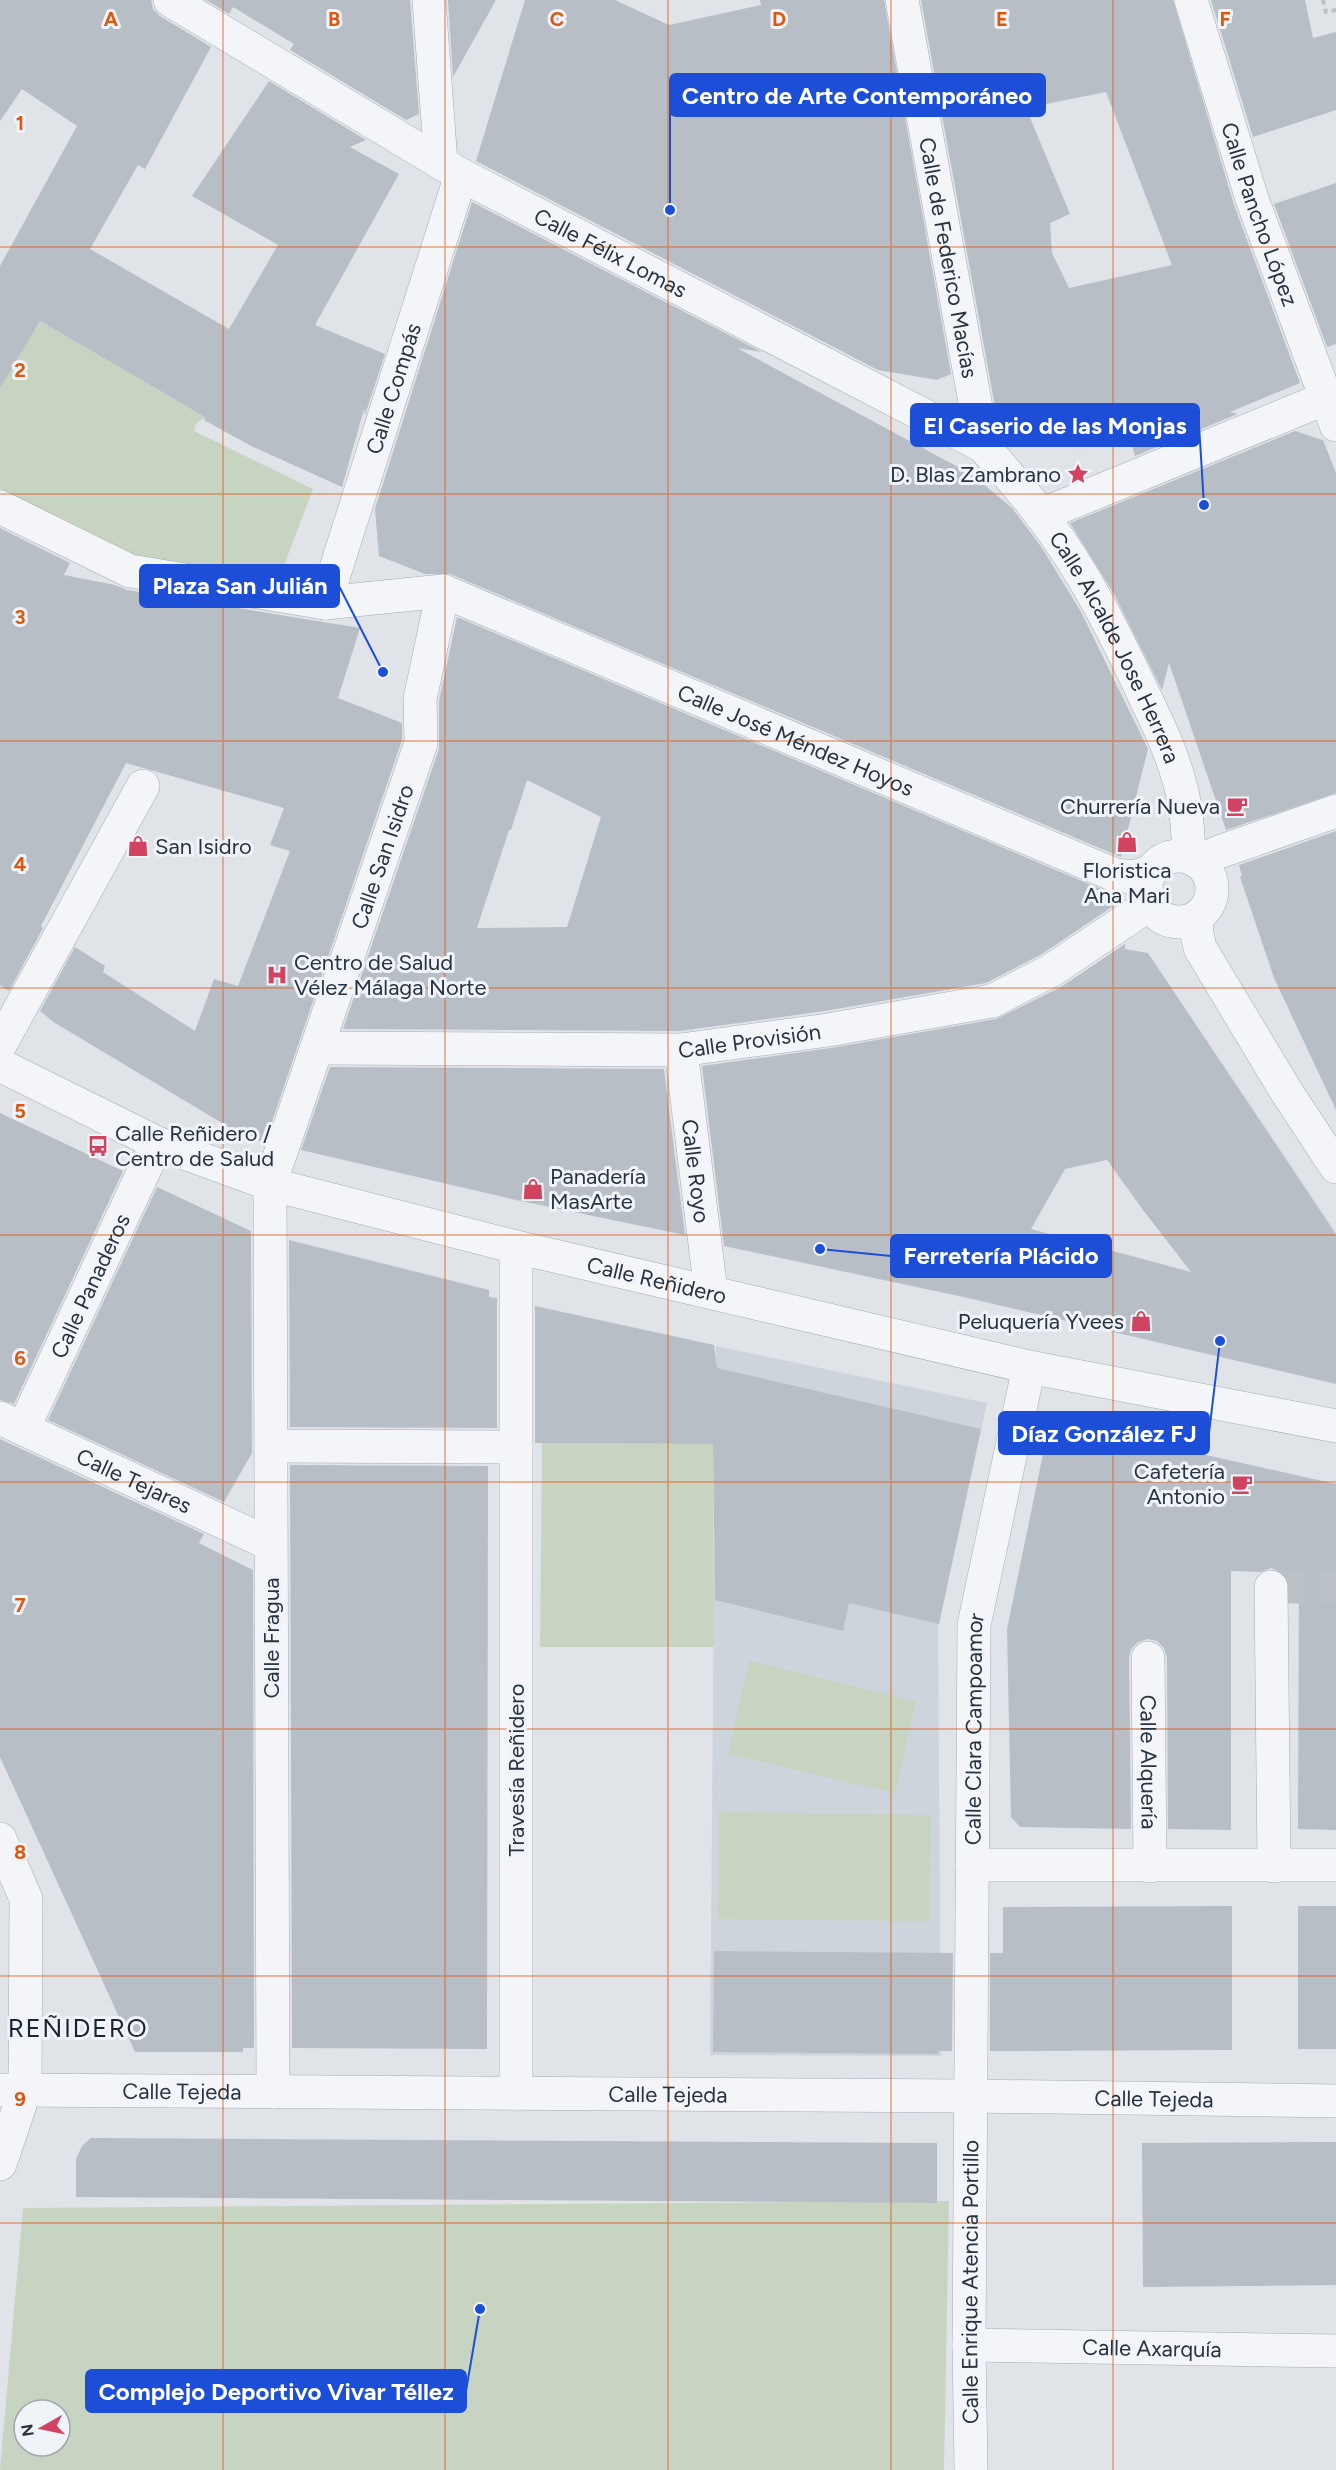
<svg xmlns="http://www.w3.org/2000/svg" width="1336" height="2470" viewBox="0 0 1336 2470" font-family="Figtree,sans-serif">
	<rect width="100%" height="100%" fill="#e0e4e9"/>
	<!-- built -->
	<path fill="#ced4db" d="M716,1346l271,57 -49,224 3,429 -231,-1z"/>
	<!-- green -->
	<path fill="#c7d4c1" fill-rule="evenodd" d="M40,321l165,96 -9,7 -2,7 119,58 -33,87 -13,-3 -2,7 -134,-23 -131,-68v-106z
		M542,1443l171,1 1,203h-174z
		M749,1661l167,40 -21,92 -167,-39z
		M719,1812l212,3 -2,106 -211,-2z
		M949,2201l-5,269h-944l23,-262zM24,2410h36v36h-36z"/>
	<!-- building -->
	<path fill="#b7bec6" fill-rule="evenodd" d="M0,0h151l2,9 7,7 51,31 -66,122 -7,-4 -48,84 139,80 49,-84 -86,-49 77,-115 97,59 -16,7 49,27 -84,151 70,29 -20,61 -1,-6 -22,78 -91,-41 -47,-26 1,-3 -165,-96 -40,67v-122l77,-140 -55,-37 -22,32z
		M206,0h204l9,114 -13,6 -116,-70 4,-6 -61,-37 -4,7z
		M448,0h48l-43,77z
		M525,0h90l54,25 92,-20 -1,-5h124l67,374 -14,6 -59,-10 -402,-209z
		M921,0h252l61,205 66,178 -70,29 8,2 -103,42 -4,-15 -134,-24zM1106,92l66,173 -103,23 -17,-35 -2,-30 20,-9 -44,-106z
		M1211,0h94l8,38 23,-6v78l-83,27z
		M1336,183v161l-9,3 -53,-143z
		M472,202l290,150 -25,-4 234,126 41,34 30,40 39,64 67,137 -27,108 -671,-283h-25l-46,-18 -4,-47z
		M1295,431l28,9 13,33v320l-110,37 -57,-167 -7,27 -48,-96 -44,-71z
		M0,528l70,35 -6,12 51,10 12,5 233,38 -22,70 64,25v17l-137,402 -18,-4 -192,-115 -15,-12 35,-64 30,19 -2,6 92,59 19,-52 24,7 52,-135 -20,-6 14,-37 -158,-45 -85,163 2,2 -34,63 -9,-6z
		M457,617l651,275 14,3v5l-80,54 -56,29 -161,28 -145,20 -337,-2 96,-280v-48zM527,780l74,37 -34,110 -90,1 32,-98h2z
		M1336,831v279l-62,-132 -34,-101 2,-1 -3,-11z
		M1125,944v5l23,4 188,281v150l-368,-86 -244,-52 -22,-180 129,-18 165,-29 65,-32zM1107,1160l36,50 48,62 -160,-43 34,-60z
		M330,1067l334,2 21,166 -169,-35 -215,-50z
		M0,1113l123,58 -109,233 -14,-4z
		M157,1187l94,44 1,222 -28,49 -176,-82z
		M289,1240l200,50v7l8,1v130l-207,-1z
		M535,1306l179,39 3,23 264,61 -42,195 -90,-21 -6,28 -128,-31 -2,-156 -178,-1z
		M1050,1420l286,64v346l-38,-1 1,-257h-18l-10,-4 -10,4 -30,-1v259l-63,-1 -1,-171 -3,-10 -7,-7 -9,-2 -10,3 -7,7 -2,9 2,171 -111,-2 -9,-10 -4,-188z
		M0,1439l204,95 -5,9 54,27 1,478h-11v4h-108l-135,-295z
		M290,1465l198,1 -1,583 -195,-1z
		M1232,1906v144l-242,1v-98h13v-46z
		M1298,1906h38v143h-38z
		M714,1951l239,2 -1,98h-14v3l-225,-2z
		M91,2138l846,5v60l-861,-6v-38l6,-13z
		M1336,2142v143l-193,2 -1,-144z"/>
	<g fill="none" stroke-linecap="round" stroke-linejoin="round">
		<!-- minor-tunnel -->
		<path stroke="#bbc1c7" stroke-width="33" stroke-dasharray="33 16" stroke-linecap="butt" d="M1271,1587h65"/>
		<defs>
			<g id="minor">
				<path id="s1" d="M170,0l291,175 522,271c20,23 41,46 59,70 42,55 73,117 102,179 14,29 28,58 36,89 7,24 8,49 9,73"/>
				<path d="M429,0l12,163"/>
				<path id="s2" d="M902,0l81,446"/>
				<path id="s3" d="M1191,0l61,199 84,226"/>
				<path id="s4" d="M0,507l130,64 195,32 118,-12 672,284 18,2 18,-5"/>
				<path d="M1041,515l295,-121"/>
				<path id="s5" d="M325,603l136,-428"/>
				<circle cx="1179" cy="889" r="33"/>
				<path d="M1199,862l20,-10 117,-41"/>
				<path d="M1196,918l1,16 3,14 86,143 50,76"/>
				<path d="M0,1045l143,-259"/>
				<path id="s6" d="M318,1048l363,2 147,-20 164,-29 60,-31 98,-66"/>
				<path id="s7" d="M681,1050l30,242"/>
				<path id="s8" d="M0,1065l157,78 113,41 246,63 513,120 307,59"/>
				<path id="s9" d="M0,1418l270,126"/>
				<path id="s10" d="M23,1429l134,-286"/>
				<path d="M272,1446l244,1"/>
				<path d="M1271,1587l3,279"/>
				<path id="s11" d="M1148,1658l2,208"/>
				<path d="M0,1839l26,60 -1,191 -25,74"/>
				<path d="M972,1865h364"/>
				<path id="s12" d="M0,2090l971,6 365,5"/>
				<path id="s13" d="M273,2092l-3,-908 151,-441 -1,-44 23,-108"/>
				<path d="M516,2093v-846"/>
				<path id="s14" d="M969,2345l367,6"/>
				<path id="s15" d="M971,2470l-2,-125 5,-720 55,-258"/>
			</g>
		</defs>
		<!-- minor casing -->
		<use href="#minor" stroke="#a5abb3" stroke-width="34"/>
		<!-- path -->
		<path stroke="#babfc5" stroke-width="4" stroke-dasharray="4.5 4.5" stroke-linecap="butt" d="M1323,0l3,12 10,-2"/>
		<!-- minor -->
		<use href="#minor" stroke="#f3f5f8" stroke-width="33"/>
	</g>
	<!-- grid -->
	<path fill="none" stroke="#de570f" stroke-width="1.5" stroke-opacity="0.55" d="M223,0v2470M445,0v2470M668,0v2470M891,0v2470M1113,0v2470M0,247h1336M0,494h1336M0,741h1336M0,988h1336M0,1235h1336M0,1482h1336M0,1729h1336M0,1976h1336M0,2223h1336"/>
	<!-- icons -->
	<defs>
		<symbol id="sight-bare" viewBox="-9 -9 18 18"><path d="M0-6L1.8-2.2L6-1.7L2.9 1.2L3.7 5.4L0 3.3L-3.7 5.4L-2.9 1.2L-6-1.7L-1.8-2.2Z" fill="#d14361" stroke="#f0f3f7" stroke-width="2.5" paint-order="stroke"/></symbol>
		<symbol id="cafe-bare" viewBox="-9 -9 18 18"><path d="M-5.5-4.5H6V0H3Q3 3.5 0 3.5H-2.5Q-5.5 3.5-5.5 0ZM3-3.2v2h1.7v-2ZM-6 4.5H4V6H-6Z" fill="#d14361" stroke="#f0f3f7" stroke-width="2.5" paint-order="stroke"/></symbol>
		<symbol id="shop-bare" viewBox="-9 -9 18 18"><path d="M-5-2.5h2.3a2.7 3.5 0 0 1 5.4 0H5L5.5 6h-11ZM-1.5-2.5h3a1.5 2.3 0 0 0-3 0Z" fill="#d14361" stroke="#f0f3f7" stroke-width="2.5" paint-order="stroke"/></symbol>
		<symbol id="hospital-bare" viewBox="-9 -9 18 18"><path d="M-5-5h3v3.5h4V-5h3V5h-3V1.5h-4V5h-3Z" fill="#d14361" stroke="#f0f3f7" stroke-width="2.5" paint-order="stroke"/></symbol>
		<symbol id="bus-bare" viewBox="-9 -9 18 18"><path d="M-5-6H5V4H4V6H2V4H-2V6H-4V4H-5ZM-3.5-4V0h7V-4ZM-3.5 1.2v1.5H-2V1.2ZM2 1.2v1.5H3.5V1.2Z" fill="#d14361" stroke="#f0f3f7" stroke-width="2.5" paint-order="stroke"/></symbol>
	</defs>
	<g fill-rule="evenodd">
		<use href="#sight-bare" x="1063" y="459" width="30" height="30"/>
		<use href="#cafe-bare" x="1222" y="791" width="30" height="30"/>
		<use href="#shop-bare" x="1112" y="827" width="30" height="30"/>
		<use href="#shop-bare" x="123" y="831" width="30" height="30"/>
		<use href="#hospital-bare" x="262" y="960" width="30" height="30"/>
		<use href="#bus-bare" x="83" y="1131" width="30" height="30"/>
		<use href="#shop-bare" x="518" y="1174" width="30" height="30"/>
		<use href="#shop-bare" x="1126" y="1306" width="30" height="30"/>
		<use href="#cafe-bare" x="1227" y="1469" width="30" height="30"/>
	</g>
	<g text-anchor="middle" stroke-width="6" stroke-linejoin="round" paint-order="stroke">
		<!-- street labels -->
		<g font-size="22" fill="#283341" stroke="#f0f3f7">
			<text dy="8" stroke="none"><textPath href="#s3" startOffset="225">Calle Pancho López</textPath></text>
			<text dy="8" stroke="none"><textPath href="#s1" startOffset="508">Calle Félix Lomas</textPath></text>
			<text dy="8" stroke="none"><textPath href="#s2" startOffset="262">Calle de Federico Macías</textPath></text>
			<text dy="8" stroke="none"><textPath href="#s5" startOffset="225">Calle Compás</textPath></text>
			<text dy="8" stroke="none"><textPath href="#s1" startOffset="1170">Calle Alcalde Jose Herrera</textPath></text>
			<text dy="8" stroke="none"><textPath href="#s4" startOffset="844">Calle José Méndez Hoyos</textPath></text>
			<text dy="8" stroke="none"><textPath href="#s13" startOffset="1254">Calle San Isidro</textPath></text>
			<text dy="8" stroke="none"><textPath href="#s6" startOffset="432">Calle Provisión</textPath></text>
			<text dy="8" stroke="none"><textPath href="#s7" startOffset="122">Calle Royo</textPath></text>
			<text dy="8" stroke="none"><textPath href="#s8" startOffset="694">Calle Reñidero</textPath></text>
			<text dy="8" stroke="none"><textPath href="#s10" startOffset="158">Calle Panaderos</textPath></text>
			<text dy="8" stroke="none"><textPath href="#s9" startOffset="148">Calle Tejares</textPath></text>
			<text transform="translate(271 1638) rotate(-90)" y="8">Calle Fragua</text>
			<text dy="8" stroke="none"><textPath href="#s15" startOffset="741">Calle Clara Campoamor</textPath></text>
			<text dy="8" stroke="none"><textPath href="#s11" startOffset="104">Calle Alquería</textPath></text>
			<text transform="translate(516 1770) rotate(-90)" y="8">Travesía Reñidero</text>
			<text dy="8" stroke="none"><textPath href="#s12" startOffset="182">Calle Tejeda</textPath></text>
			<text dy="8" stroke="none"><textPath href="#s12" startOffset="668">Calle Tejeda</textPath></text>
			<text dy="8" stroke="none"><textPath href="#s12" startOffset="1154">Calle Tejeda</textPath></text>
			<text dy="8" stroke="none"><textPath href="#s15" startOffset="188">Calle Enrique Atencia Portillo</textPath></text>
			<text dy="8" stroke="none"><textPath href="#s14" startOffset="183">Calle Axarquía</textPath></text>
		</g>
		<!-- poi labels -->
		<g font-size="22" fill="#283341" stroke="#f0f3f7" text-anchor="end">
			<text x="1061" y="482">D. Blas Zambrano</text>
			<text x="1220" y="814">Churrería Nueva</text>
			<text x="155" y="854" text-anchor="start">San Isidro</text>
			<text x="1127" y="878" text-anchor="middle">Floristica<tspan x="1127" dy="25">Ana Mari</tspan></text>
			<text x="294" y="970" text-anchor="start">Centro de Salud<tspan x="294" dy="25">Vélez Málaga Norte</tspan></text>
			<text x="115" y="1141" text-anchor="start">Calle Reñidero /<tspan x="115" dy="25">Centro de Salud</tspan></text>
			<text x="550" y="1184" text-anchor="start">Panadería<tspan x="550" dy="25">MasArte</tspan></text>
			<text x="1124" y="1329">Peluquería Yvees</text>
			<text x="1225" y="1479">Cafetería<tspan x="1225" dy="25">Antonio</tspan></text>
		</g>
		<!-- quarter labels -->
		<g font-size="26" letter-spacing="1.5" fill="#1b2432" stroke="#f0f3f7">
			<text x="78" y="2037">REÑIDERO</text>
		</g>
	</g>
	<g font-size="20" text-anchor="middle" font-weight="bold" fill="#de570f" stroke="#f0f3f7" stroke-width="6" stroke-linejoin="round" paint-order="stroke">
		<text x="111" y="26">A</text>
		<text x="334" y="26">B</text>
		<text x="557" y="26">C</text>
		<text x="779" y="26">D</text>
		<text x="1002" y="26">E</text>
		<text x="1225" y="26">F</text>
		<text x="20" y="130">1</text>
		<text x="20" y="377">2</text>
		<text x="20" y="624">3</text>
		<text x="20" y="871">4</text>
		<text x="20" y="1118">5</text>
		<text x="20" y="1365">6</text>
		<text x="20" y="1612">7</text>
		<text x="20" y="1859">8</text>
		<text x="20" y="2106">9</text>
	</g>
	<!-- callouts -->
	<path fill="none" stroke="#1d4ed8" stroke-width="2" d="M670 210L670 95M1204 505L1199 425M383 672L339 586M820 1249L891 1256M1220 1341L1209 1433M480 2309L466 2391"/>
	<g fill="#1d4ed8" stroke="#f0f3f7" stroke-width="2">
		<circle cx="670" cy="210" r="6"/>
		<circle cx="1204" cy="505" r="6"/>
		<circle cx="383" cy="672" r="6"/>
		<circle cx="820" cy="1249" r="6"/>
		<circle cx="1220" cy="1341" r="6"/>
		<circle cx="480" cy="2309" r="6"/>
	</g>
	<g fill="#1d4ed8" stroke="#1d4ed8" stroke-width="2">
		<rect x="670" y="74" width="375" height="42" rx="6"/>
		<rect x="911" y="404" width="288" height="42" rx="6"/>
		<rect x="140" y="565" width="199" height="42" rx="6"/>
		<rect x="891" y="1235" width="220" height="42" rx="6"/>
		<rect x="999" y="1412" width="210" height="42" rx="6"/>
		<rect x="86" y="2370" width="380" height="42" rx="6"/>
	</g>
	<g font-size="24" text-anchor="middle" font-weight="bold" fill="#fff">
		<text x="857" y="104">Centro de Arte Contemporáneo</text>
		<text x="1055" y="434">El Caserio de las Monjas</text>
		<text x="240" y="594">Plaza San Julián</text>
		<text x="1001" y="1264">Ferretería Plácido</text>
		<text x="1104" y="1442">Díaz González FJ</text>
		<text x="276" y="2400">Complejo Deportivo Vivar Téllez</text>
	</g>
	<!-- north arrow -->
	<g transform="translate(42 2428) rotate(261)"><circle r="28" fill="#f0f3f7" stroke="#a0a6ae" stroke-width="1.5"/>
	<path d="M0-4.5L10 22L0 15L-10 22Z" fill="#d14361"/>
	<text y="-9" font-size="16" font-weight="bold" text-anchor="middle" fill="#283341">N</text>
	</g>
</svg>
